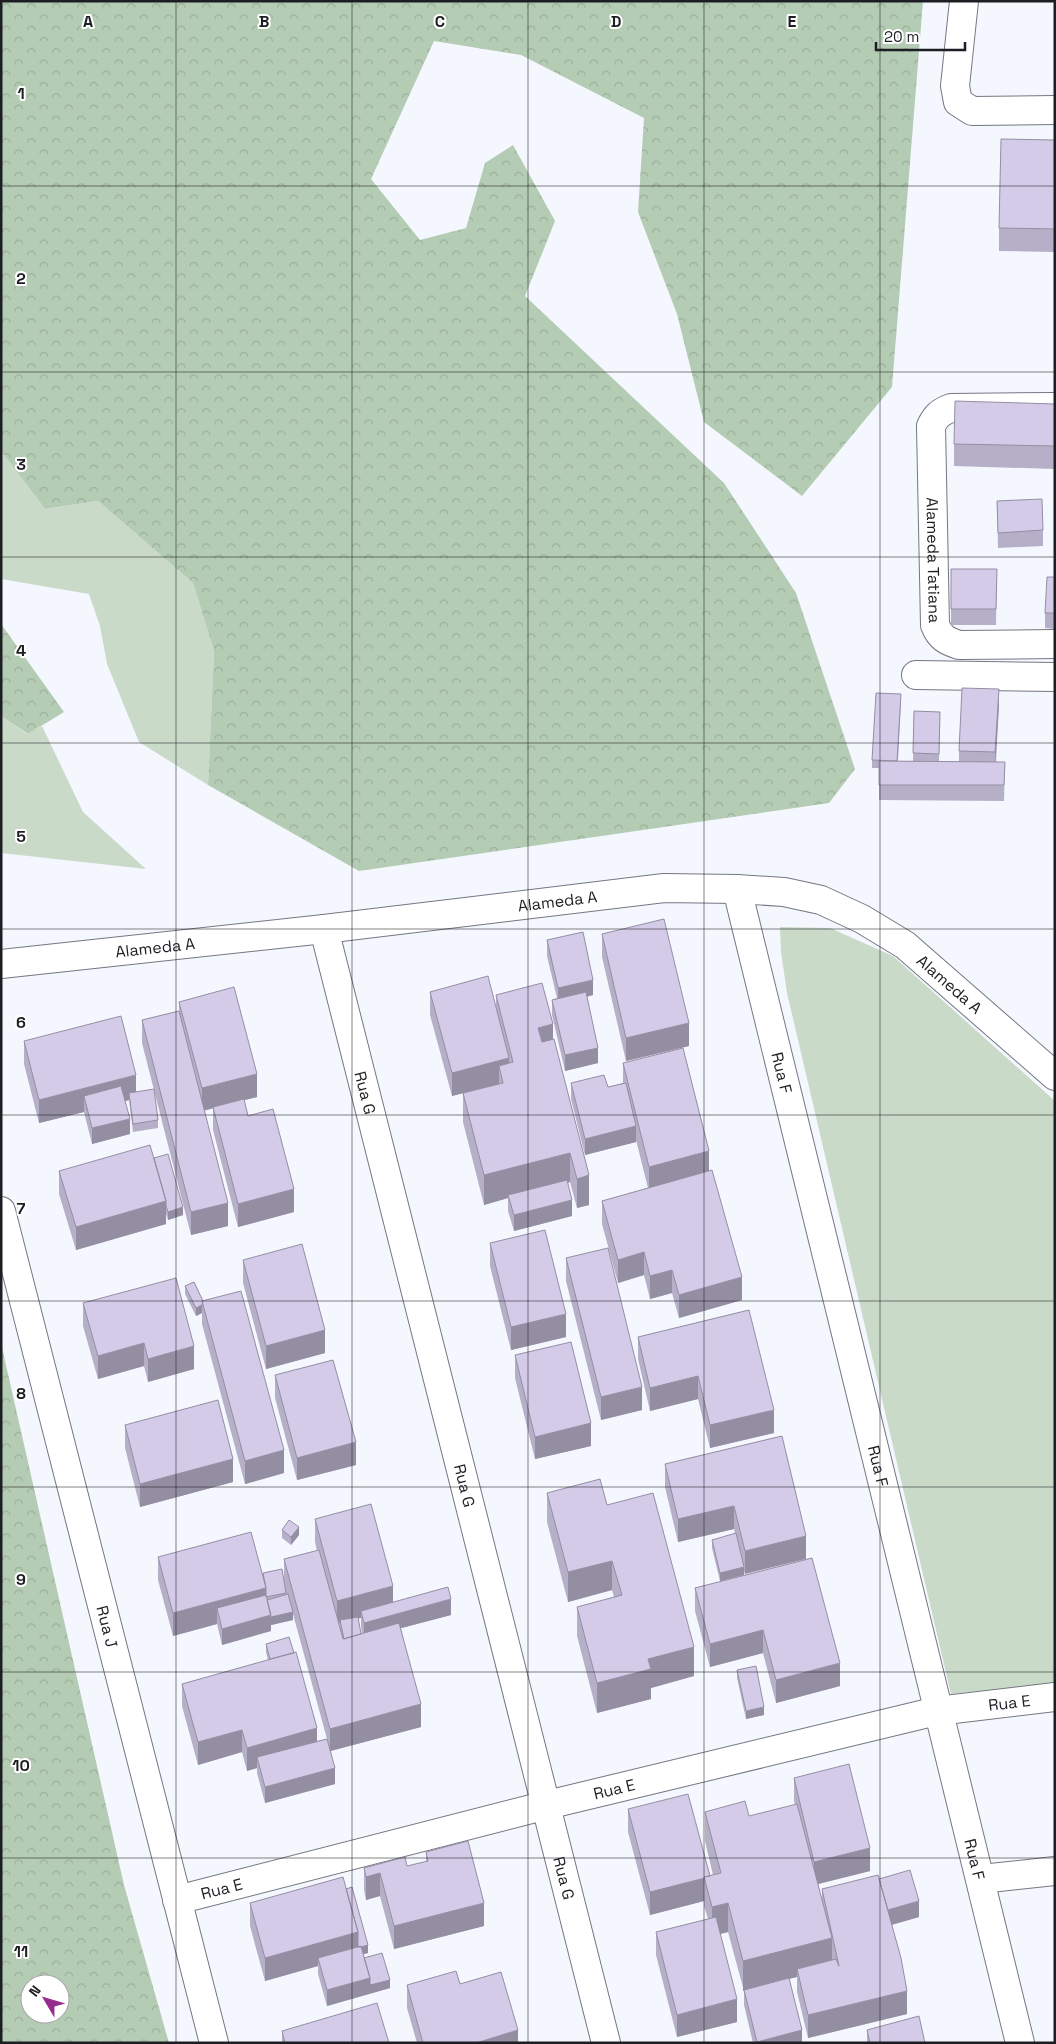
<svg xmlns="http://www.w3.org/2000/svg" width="1056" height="2044" viewBox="0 0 1056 2044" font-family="'Space Grotesk',sans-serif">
	<defs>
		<pattern id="forest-crowns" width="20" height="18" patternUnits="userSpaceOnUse" patternTransform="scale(1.25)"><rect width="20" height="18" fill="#b5ccb4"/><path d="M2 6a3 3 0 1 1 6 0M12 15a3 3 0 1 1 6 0" fill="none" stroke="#9baf9a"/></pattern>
	</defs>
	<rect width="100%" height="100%" fill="#f5f7fe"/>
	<!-- grass -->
	<path fill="#cadac9" d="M1,451l44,58 53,-8 95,82 21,68 -6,134 -69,-43 -32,-78 -7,-38 -11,-32 -88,-15z
		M1,716l26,18 15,-8 41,86 63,57 -145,-16z
		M780,927l50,1 63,28 162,145v582l-104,11 -164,-701 -6,-41z"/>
	<!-- forest -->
	<path fill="url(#forest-crowns)" fill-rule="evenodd" d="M1,1h922l-31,386 -90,109 -98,-74 -27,-108 -39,-102 6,-94 -123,-63 -87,-14 -63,138 49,61 46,-12 19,-65 28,-18 42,76 -30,75 199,187 72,110 59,176 -26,34 -470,68 -151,-86 6,-134 -21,-68 -95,-82 -53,8 -44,-58v-253l2,-12 -2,-1z
		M1,624l63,88 -36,22 -27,-18z
		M1,1343l123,542 45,158h-168zM30,1984h30v30h-30z"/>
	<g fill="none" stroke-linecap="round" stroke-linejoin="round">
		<defs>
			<g id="minor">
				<path d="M964,1l-9,85 3,16 14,9 83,-1"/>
				<path id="s1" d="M1055,407l-104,1c-11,4 -15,8 -20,18l4,199c5,13 12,16 24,20l96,-1"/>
				<path d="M916,675l139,2"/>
				<path id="s2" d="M737,889l283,1154"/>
				<path id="s3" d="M324,929l282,1114"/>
				<path id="s4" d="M1,964l323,-35 340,-41 73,1 47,3 37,8 41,19 43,26 150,131"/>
				<path id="s5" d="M1,1211l213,832"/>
				<path d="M981,1879l74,-8"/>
				<path id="s6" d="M177,1900l370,-95 390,-94 118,-14"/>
			</g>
		</defs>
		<!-- minor casing -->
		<use href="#minor" stroke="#747782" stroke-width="30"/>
		<!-- minor -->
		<use href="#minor" stroke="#fff" stroke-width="28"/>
	</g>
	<!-- wall -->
	<path fill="#b6afc8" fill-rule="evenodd" d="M1055,140v112l-56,-1v-23z
		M1055,404v65l-101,-3v-22z
		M997,501l46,29v16l-45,2z
		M951,569h46l-1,56h-45z
		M1055,577v52l-10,-1v-15z
		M901,702l-3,59h15l1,-50 26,1 -1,49 20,1v-11l40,-46 -3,57h9l-1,39 -125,-1v-32h-7v-8z
		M1055,716v26h-1z
		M602,934l87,112 -63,15 -24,-104z
		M547,940l46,55 -6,2 11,66 -33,8 -13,-56v-15l5,-2 -10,-42z
		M430,992l66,17v-14l57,44 36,166 -12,3 -7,-26 -3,1 5,33 -58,15 -6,-20v-13l-24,7 -21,-83v-29l-11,3 -22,-81z
		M179,1002l78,95 -13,3 4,16 46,96 -56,15 -25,-97v-22l-9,3 24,115 -37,9 -49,-192v-23l37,-9z
		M24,1041l112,50 22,29v8l-25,4 -4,-32 -4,1 5,33 -38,10 -8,-32 -45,11 -15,-59z
		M623,1063l86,108 33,129 -63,18 -7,-25 -22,6 -6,-24 -26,8 -16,-59v-23l46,-13 -12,-48v2l-51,13 -14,-56v-16l37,4 15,-4z
		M154,1158l29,57 -15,5 -2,-6v10l-90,26 -17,-56v-23z
		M490,1243l76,94 -55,13 -21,-84z
		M566,1258l76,152 -41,10 -35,-139z
		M243,1260l82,93 -59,16 -23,-86z
		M194,1282l90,191 -39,11 -43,-160v-11l-6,3 -11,-22v-8z
		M83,1303l111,66 -46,13 -4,-16 -46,13 -15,-53z
		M749,1310l25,123 -64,15 -12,-49 -48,12 -12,-52v-22z
		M515,1355l76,91 -56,13 -20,-81z
		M275,1375l81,90 -59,15 -22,-82z
		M125,1425l108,57 -93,25 -15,-59z
		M782,1436l-38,139 -24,6 -8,-33v-8l23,-6 -1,-5 -56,13 -13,-55v-23z
		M547,1493l60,12 87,171 -43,12v11l-54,14 -20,-77v-29l37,-10 -2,-7 -44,12 -21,-80z
		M315,1519l78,83 58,13 -50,13 20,99 -90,24 4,33 -70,19 -8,-30v-5l-10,3 -5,-19 -44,13 -16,-59v-22l86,-24 -2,-8v-8l51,97 10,-2 -34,-125v6l-22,5v6l-49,14 -5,-21 -44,12 -15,-56v-23l105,17 21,6v-21l33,-8 -2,-9zM358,1618h3v9l1,7h-1zM340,1623v5l2,7 -3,-11z
		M282,1530l17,5 -8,10 -9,-7z
		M812,1558l28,128 -64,17 -13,-50 -53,14 -15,-56v-23z
		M737,1670l27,45 -18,4 -9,-41z
		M794,1778l76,93 -52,13 4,16v-11l57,-10 40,38 -27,8 15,89 -99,24 -11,-46v-15l-8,1 13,65h-49l-9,-38v-14l-16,-59 -8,2 17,88 -60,15 -21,-82v-23l52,-13 -4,-13v-5l-54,14 -22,-83v-23l82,67 3,-1 -8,-34v-29l44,4 46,-11 -1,-4z
		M426,1852l58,74 -90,23 -14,-53 -14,4 -2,-10v-22l43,-2 19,-4z
		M346,1888l22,65 -5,1 1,4 26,30 -63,18 -9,-32v-8l-53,15 -15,-55v-23z
		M460,1984l58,59h-101l-10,-35v-23z
		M867,2030l58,13h-58z
		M282,2031l107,12h-107z"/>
	<!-- shaded-wall -->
	<path fill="#948ea3" d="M999,689v16l-4,63v-16z
		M593,980v15l-35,8v-15z
		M689,1023v23l-63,15v-23z
		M553,1024v30l-15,4v-30z
		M598,1048v15l-33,8v-16z
		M509,1058v23l-10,-15v18l-47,12v-23z
		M257,1074v23l-55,14v-23z
		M136,1075v23l-7,-5v7l-42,11 -3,-15v16l-45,11v-23z
		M130,1119v15l-38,10v-16z
		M636,1126v16l-51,13v-16z
		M709,1151v23l-60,16v-23z
		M570,1153v29l-61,16 -1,-3v3l-24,7v-30z
		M589,1175v30l-12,3v-29z
		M294,1189v23l-56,15v-23z
		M572,1200v16l-58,15v-16z
		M166,1201v23l-90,26v-23z
		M228,1203v23l-37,9v-23z
		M183,1207v8l-15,5v-8z
		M644,1252v23l-26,8v-23z
		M672,1270v23l-22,6v-23z
		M742,1277v23l-63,18v-23z
		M202,1305v8l-6,3v-8z
		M566,1314v23l-55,13v-23z
		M325,1330v23l-59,16v-23z
		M144,1343v23l-46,13v-23z
		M194,1346v23l-46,13v-23z
		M698,1376v23l-48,12v-23z
		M642,1387v23l-41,10v-23z
		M774,1410v23l-64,15v-23z
		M591,1423v23l-56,13v-22z
		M356,1442v23l-59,15v-22z
		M284,1450v23l-39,11v-23z
		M233,1459v23l-93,25v-23z
		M734,1506v23l-56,13v-23z
		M299,1527v8l-8,10v-8z
		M806,1536v23l-61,15v-23z
		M612,1561v29l-44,12v-30z
		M744,1567v8l-24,6v-8z
		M393,1586v23l-32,2v7l-20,5 -1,-3v3l-3,1v-23z
		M266,1588v23l-49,-3v16l-44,12v-23z
		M451,1599v16l-87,23v-15z
		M293,1612v8l-22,5v6l-49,14v-16l49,-14z
		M763,1630v23l-53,14v-23z
		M694,1647v29l-43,12v11l-54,14v-30l51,-24z
		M840,1663v23l-64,17v-23z
		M421,1704v23l-91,24v-22z
		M764,1707v8l-18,4v-8z
		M317,1728v23l-60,6v11l-10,3v-23z
		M242,1730v22l-44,13v-23z
		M335,1768v16l-70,19v-16z
		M870,1848v23l-56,14v-23z
		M380,1873v23l-14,4v-23z
		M704,1878v23l-54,14v-23z
		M919,1901v16l-32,9v-16z
		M484,1903v23l-90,23v-23z
		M728,1903v29l-16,4v-29z
		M358,1932l10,13v8l-48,13 -2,-8v8l-53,15v-23z
		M832,1938v29l-35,2v8l-54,14v-30z
		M370,1978l20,2v8l-63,18v-16z
		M907,1991v23l-99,24v-23z
		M737,1999v23l-60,15v-22z
		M518,2030v13h-42z
		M802,2030v13h-45v-1z"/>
	<!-- building -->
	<path fill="#d4cbe9" stroke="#948ea3" d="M1001,139l54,1v89l-56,-1z
		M955,401l100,3v42l-101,-2z
		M1042,499l1,31 -45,3 -1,-32z
		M951,569h46l-1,40h-45z
		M1047,577h8v36h-10z
		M962,688l37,1 -4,63 -36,-1z
		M876,693l25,1 -4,67 -25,-1z
		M914,711l26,1 -1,42 -26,-1z
		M879,761l126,1 -1,23h-125z
		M664,919l25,104 -63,15 -24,-104z
		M583,932l10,48 -35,8 -11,-48z
		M488,976l21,82 -57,15 -22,-81z
		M542,983l11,41 -15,4 4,14 12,-3 35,136 -12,4 -7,-26 -86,22 -21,-82 40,-10 -4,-17 14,-4 -17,-67z
		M234,987l23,87 -55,14 -23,-86z
		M586,992l12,56 -33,7 -13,-55z
		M179,1011l49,192 -37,9 -49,-192z
		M121,1016l15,59 -97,25 -15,-59z
		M683,1048l26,103 -60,16 -26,-104z
		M604,1075l4,12 18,-4 10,43 -51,13 -14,-56z
		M121,1086l9,33 -38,9 -8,-32z
		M154,1089l4,31 -25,4 -4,-31z
		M244,1099l4,17 25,-7 21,80 -56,15 -25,-97z
		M150,1145l16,56 -90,26 -17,-56z
		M168,1154l15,53 -15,5 -2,-6v-5l-12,-43z
		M712,1170l30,107 -63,18 -7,-25 -22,6 -6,-24 -26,8 -16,-59z
		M567,1180l5,20 -58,15 -6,-20z
		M545,1230l21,84 -55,13 -21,-84z
		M302,1244l23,86 -59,16 -23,-86z
		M608,1248l34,139 -41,10 -35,-139z
		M176,1278l18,68 -46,13 -4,-16 -46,13 -15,-53z
		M194,1282l9,19 -1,4 -6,3 -11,-22z
		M241,1291l43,159 -39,11 -43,-160z
		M749,1310l25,100 -64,15 -12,-49 -48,12 -12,-51z
		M571,1342l20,81 -56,14 -20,-82z
		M333,1360l23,82 -59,16 -22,-83z
		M218,1400l15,59 -93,25 -15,-59z
		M782,1436l24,100 -61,15 -11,-45 -56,13 -13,-55z
		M600,1479l7,26 46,-12 41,154 -46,12 3,10 -54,14 -20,-76 45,-12 -10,-34 -44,11 -21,-79z
		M371,1504l22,82 -56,15 -22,-82z
		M289,1520l10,7 -8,10 -9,-7z
		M251,1532l15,56 -93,25 -15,-56z
		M736,1533l8,34 -24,6 -8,-33z
		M319,1550l24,89 56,-16 22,81 -91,25 -46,-170z
		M812,1558l28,105 -64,17 -13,-50 -53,14 -15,-56z
		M282,1569l4,24 -20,4v-9l-3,-15z
		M448,1587l3,12 -87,24 -3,-12z
		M288,1594l5,18 -22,5 -4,-17z
		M266,1595l5,20 -49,14 -5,-21z
		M358,1617l3,17 -17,5 -4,-19z
		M289,1637l5,16 -24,6 -4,-15z
		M296,1652l21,76 -70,20 -5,-18 -44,12 -16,-58z
		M756,1666l8,41 -18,4 -9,-41z
		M327,1739l8,29 -70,19 -8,-30z
		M849,1764l21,84 -56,14 -20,-84z
		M688,1794l22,82 -6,1 1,1 -55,14 -22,-83z
		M745,1801l4,15 48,-12 35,134 -89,23 -15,-58 -16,4 -8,-30 17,-4 -16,-61z
		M468,1841l16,62 -90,23 -14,-53 -14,4 -2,-9 41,-11 2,9 21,-5 -2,-9z
		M910,1870l9,31 -31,9 -9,-31z
		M878,1875l23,83 6,33 -99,24 -11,-46 39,-10 3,7 -17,-77z
		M343,1877l15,55 -93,26 -15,-55z
		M352,1887l16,58 -7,2h-3v-15l-12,-43z
		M716,1917l21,82 -60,16 -21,-83z
		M361,1946l9,32 -43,12 -9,-32z
		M382,1953l8,27 -20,5v-7l-6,-20z
		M456,1971l4,13 41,-12 17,58 -42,13h-53l-16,-58z
		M789,1978l13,52 -45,12 -13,-52z
		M377,2003l12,40h-104l-3,-12z
		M919,2016l6,27h-55l-3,-13z"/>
	<!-- grid -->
	<path fill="none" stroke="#1d1e23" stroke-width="1" stroke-opacity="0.55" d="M176,1v2042M352,1v2042M528,1v2042M704,1v2042M880,1v2042M1,186h1054M1,372h1054M1,557h1054M1,743h1054M1,929h1054M1,1115h1054M1,1301h1054M1,1487h1054M1,1672h1054M1,1858h1054"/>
	<g text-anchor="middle" stroke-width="4" stroke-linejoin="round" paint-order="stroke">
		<!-- street labels -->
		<g font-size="16" fill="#1d1e23" stroke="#fff">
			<text dy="6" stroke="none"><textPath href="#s1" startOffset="266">Alameda Tatiana</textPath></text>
			<text dy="6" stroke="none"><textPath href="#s4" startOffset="560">Alameda A</textPath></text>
			<text dy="6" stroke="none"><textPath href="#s4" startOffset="155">Alameda A</textPath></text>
			<text dy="6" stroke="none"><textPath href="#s4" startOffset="980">Alameda A</textPath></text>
			<text dy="6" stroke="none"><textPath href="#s2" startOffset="189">Rua F</textPath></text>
			<text dy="6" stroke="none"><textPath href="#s3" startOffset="169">Rua G</textPath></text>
			<text dy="6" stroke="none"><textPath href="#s2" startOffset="594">Rua F</textPath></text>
			<text dy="6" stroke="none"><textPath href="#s3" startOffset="574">Rua G</textPath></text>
			<text dy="6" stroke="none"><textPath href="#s5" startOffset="429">Rua J</textPath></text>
			<text dy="6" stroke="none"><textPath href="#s6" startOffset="856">Rua E</textPath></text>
			<text dy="6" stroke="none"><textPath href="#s6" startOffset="451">Rua E</textPath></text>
			<text dy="6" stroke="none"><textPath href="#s2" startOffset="999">Rua F</textPath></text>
			<text dy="6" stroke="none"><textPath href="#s3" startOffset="979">Rua G</textPath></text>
			<text dy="6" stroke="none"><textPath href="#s6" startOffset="46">Rua E</textPath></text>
		</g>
	</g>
	<g font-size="16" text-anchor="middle" font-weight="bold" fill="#1d1e23" stroke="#fff" stroke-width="4" stroke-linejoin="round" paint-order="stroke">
		<text x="88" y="27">A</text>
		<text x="264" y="27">B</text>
		<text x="440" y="27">C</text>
		<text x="616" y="27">D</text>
		<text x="792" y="27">E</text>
		<text x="21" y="99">1</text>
		<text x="21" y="284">2</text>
		<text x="21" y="470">3</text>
		<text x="21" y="656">4</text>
		<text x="21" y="842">5</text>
		<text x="21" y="1028">6</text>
		<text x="21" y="1214">7</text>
		<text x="21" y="1399">8</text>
		<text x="21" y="1585">9</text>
		<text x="21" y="1771">10</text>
		<text x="21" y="1957">11</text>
	</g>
	<!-- border -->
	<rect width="1056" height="2044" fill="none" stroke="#1d1e23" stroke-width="5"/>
	<!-- north arrow -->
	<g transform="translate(45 1999) rotate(308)"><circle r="24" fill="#ffffff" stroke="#a5a5a7"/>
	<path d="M0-4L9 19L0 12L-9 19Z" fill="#972c8e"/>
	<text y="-8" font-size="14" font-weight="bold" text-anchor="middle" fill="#1d1e23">N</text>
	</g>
	<!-- scale -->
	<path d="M876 42v8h89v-8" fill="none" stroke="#1d1e23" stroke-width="2.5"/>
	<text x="884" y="42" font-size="15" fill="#1d1e23" stroke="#ffffff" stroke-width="4" paint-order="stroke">20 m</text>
</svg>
